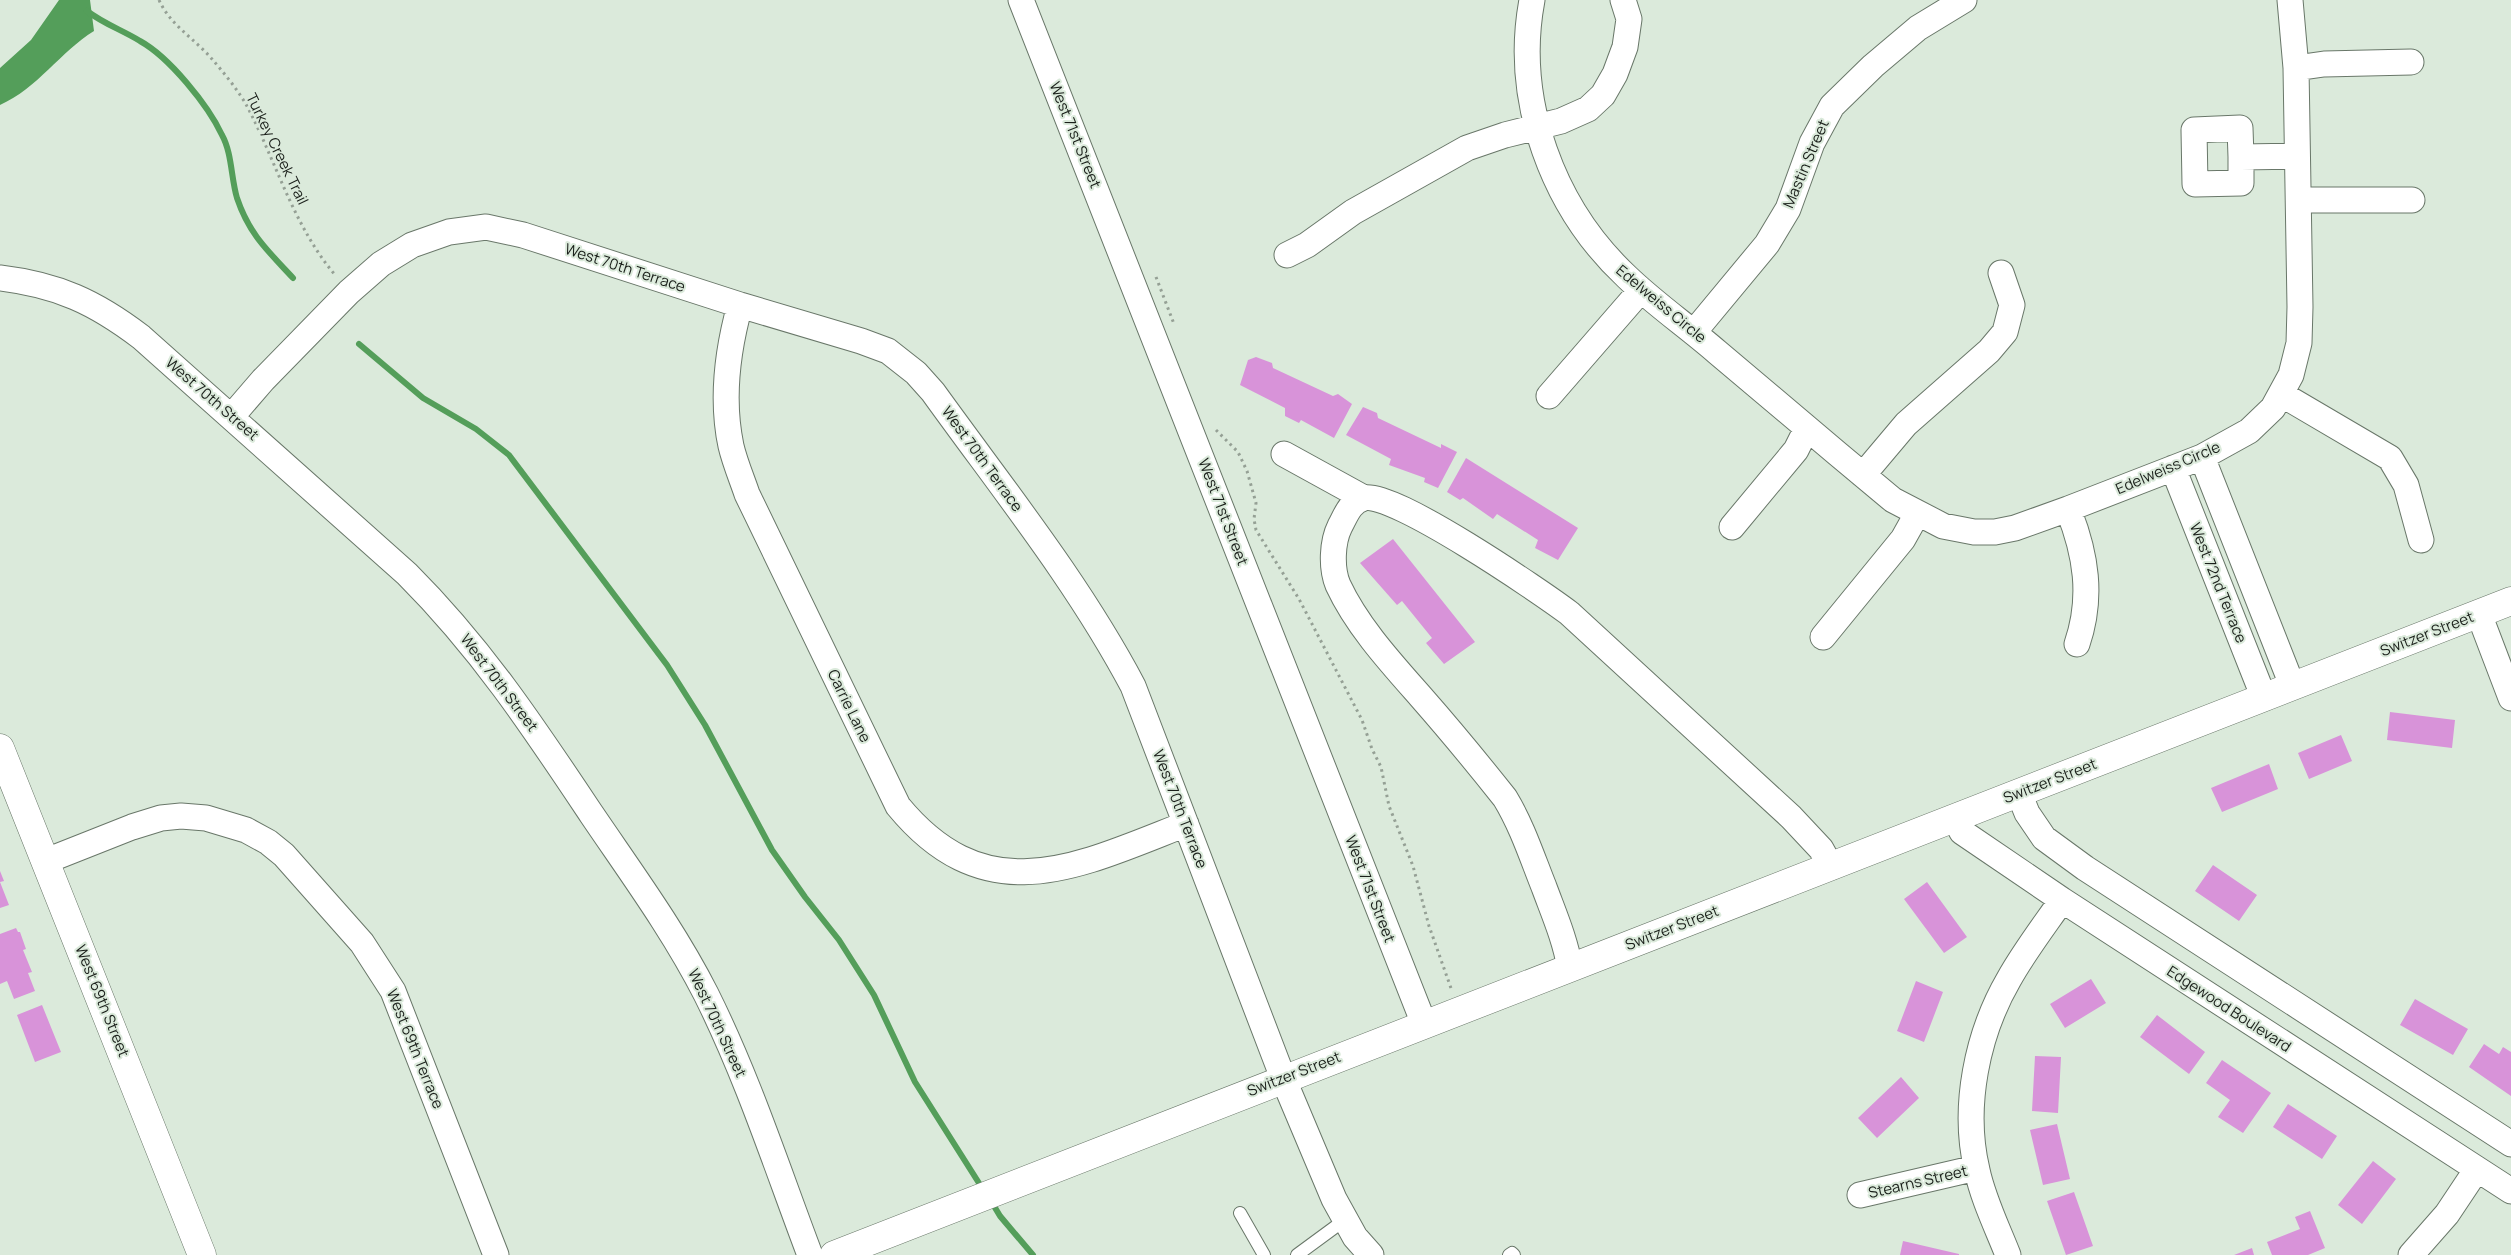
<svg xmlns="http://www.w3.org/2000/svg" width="2511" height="1255" viewBox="0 0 2511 1255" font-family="Manrope,sans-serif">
	<rect width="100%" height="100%" fill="#dbeadb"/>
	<!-- water -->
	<path fill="#549e5a" d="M59,0h31l4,31c-34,21 -56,57 -94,74v-37l31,-28z"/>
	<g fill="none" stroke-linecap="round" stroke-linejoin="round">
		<!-- stream -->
		<path stroke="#549e5a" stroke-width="6" d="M87,11c17,13 35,19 53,30 29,16 68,64 82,94 10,18 9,43 15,63 12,36 31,53 56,80
			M359,344l64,54 53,31 33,26 158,210 38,60 67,125 33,47 34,43 35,55 41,87 69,109
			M991,1201l9,15 33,39"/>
	</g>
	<!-- building -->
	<path fill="#d893d9" d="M1256,357l16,6 1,5 60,28 5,-2 14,10 -18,34 -33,-18 -2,3 -14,-7v-8l-45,-23 8,-25z
		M1363,407l14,6 1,5 63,30v-4l16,8 -19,36 -14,-6 1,-4 -36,-13 2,-6 -45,-24z
		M1466,458l112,70 -20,32 -23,-12 3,-8 -41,-26 -4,5 -30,-21 -3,2 -13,-8z
		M1393,539l82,103 -31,22 -18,-21 6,-5 -30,-37 -5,4 -37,-42z
		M2390,712l65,8 -3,28 -65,-8z
		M2341,735l11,26 -43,18 -11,-26z
		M2269,764l9,25 -56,23 -11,-24z
		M2213,865l44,30 -18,26 -44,-30z
		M0,871l4,10 -4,1 9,23 -9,3z
		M1927,882l40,55 -23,16 -40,-54z
		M16,928l2,4h2l6,17 -3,1 9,22 -4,1 7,18 -21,8 -7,-18 -7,3v-50z
		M2091,979l15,24 -41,25 -15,-24z
		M1916,981l27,11 -19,50 -27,-11z
		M2415,999l53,30 -15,26 -53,-30z
		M42,1005l19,47 -26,10 -18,-47z
		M2157,1015l48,37 -16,22 -49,-37z
		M2484,1044l15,10 4,-7 8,5v44l-42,-29z
		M2035,1056l26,1 -3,56 -26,-2z
		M2222,1060l49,33 -28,40 -25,-16 12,-17 -24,-17z
		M1901,1077l18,21 -42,40 -19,-20z
		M2288,1104l49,32 -15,23 -49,-32z
		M2057,1124l13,55 -27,6 -13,-55z
		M2373,1161l23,18 -34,45 -24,-19z
		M2074,1192l19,54 -27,9 -19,-54z
		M2310,1211l15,37 -17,7h-36l-5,-13 33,-13 -5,-12z
		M1903,1241l56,13v1h-59z
		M2252,1248l2,7h-20z"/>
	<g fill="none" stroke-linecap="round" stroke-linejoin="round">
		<defs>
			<path id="service" d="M1240,1213l24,42
				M1297,1255l49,-36
				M1509,1255l3,-2 2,2"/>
			<path id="minor" d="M1021,0l403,1024
				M1532,0c-19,101 21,208 95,277 28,27 60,49 90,75 58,49 117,99 176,148l50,26 31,6h21l20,-4 53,-19 134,-52 47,-26 24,-23 18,-33 8,-32 1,-36 -4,-239 -6,-68
				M2296,68l28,-4 87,-2
				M2241,157v26l-46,1 -1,-54 46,-2 1,29 56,-1
				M2299,200h113
				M1287,255l20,-10 46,-33 114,-64 38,-13 56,-14 27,-12 15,-14 12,-21 10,-27 4,-28 -6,-19
				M0,278c58,7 95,24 141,59l266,237c75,75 127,154 185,241 40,59 82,116 114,179 42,84 71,174 104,261
				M740,305c-13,47 -19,94 -9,141 4,17 11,33 16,48l151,312c89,108 180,60 288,18
				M1694,332l73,-88 21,-35 24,-66 20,-37 41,-40 45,-38 46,-28
				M2281,394l109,64 16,27 15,55
				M1549,396l92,-106
				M232,416l31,-36 86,-88 32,-28 31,-19 37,-13 37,-5 37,8 217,70 121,36 27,10 28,22 17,19c69,96 145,190 200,294l150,392 51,121 21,38 16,18
				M1284,454l80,44
				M2202,457l90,228
				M2173,468l91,230
				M1863,475l43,-51 83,-73 16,-19 7,-27 -11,-32
				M2068,509c18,45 25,88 9,135
				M1732,527l64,-77 11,-22
				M2479,614l32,84
				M1823,637l80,-98 14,-25
				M2019,793l8,20 17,25 41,30 426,276
				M1955,819l7,13 100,68 449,291
				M46,861l86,-34 29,-9 20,-2 25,2 40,12 22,12 16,13 78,88 31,48 103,264
				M1570,968c-5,-29 -16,-54 -26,-81 -12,-30 -22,-61 -39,-89 -27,-34 -55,-68 -84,-101 -30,-34 -64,-71 -83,-112 -7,-17 -6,-43 2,-59 6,-11 10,-24 24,-28 28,-8 177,94 205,115l222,204 30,32 10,18
				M1860,1195l116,-27
				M2008,1255c-11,-28 -25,-56 -31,-85 -15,-63 0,-136 32,-191 15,-27 35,-53 53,-79
				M2411,1255l36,-41 30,-45"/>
			<path id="tertiary" d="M0,748l202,507
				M834,1255l1677,-654"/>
		</defs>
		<!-- service casing -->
		<use href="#service" stroke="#697769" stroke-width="14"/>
		<!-- minor casing -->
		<use href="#minor" stroke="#697769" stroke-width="27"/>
		<!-- tertiary casing -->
		<use href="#tertiary" stroke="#697769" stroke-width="29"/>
		<!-- path -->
		<path stroke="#95a095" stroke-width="3" stroke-dasharray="2.5 4" stroke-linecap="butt" d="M159,0c11,25 36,39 53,59 12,14 27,32 36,49 29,56 46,119 88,168
			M1156,277l18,47
			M1216,430l22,22 9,19 9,32 -2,16 2,11 43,69 63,121 10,29 9,18 8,39 24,60 16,60 23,65"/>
		<!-- service -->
		<use href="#service" stroke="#fff" stroke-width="12"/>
		<!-- minor -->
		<use href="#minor" stroke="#fff" stroke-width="25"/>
		<!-- tertiary -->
		<use href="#tertiary" stroke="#fff" stroke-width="28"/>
	</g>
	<g text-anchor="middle" stroke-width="4" stroke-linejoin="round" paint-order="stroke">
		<!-- street labels -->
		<g font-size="15" fill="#1a1f1a" stroke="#dbeadb">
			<text transform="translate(1075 135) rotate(68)" y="5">West 71st Street</text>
			<text transform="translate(277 149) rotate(64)" y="5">Turkey Creek Trail</text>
			<text transform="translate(1806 164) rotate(-67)" y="5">Mastin Street</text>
			<text transform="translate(625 268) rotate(18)" y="5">West 70th Terrace</text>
			<text transform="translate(1661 304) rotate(40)" y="5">Edelweiss Circle</text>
			<text transform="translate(212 399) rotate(41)" y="5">West 70th Street</text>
			<text transform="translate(982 459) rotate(54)" y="5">West 70th Terrace</text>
			<text transform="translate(2168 468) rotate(-23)" y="5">Edelweiss Circle</text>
			<text transform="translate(1223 512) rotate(69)" y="5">West 71st Street</text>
			<text transform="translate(2218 583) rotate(68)" y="5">West 72nd Terrace</text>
			<text transform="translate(2427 634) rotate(-21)" y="5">Switzer Street</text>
			<text transform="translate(499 683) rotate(53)" y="5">West 70th Street</text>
			<text transform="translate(849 706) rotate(64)" y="5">Carrie Lane</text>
			<text transform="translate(2050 781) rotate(-21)" y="5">Switzer Street</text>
			<text transform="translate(1180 809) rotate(69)" y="5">West 70th Terrace</text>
			<text transform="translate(1370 889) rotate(69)" y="5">West 71st Street</text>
			<text transform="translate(1672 928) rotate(-21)" y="5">Switzer Street</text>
			<text transform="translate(102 1001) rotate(68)" y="5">West 69th Street</text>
			<text transform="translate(2229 1009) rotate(33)" y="5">Edgewood Boulevard</text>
			<text transform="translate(717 1023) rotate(65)" y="5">West 70th Street</text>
			<text transform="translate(415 1049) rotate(68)" y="5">West 69th Terrace</text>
			<text transform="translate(1294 1074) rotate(-21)" y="5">Switzer Street</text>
			<text transform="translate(1918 1182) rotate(-13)" y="5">Stearns Street</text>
		</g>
	</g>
</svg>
